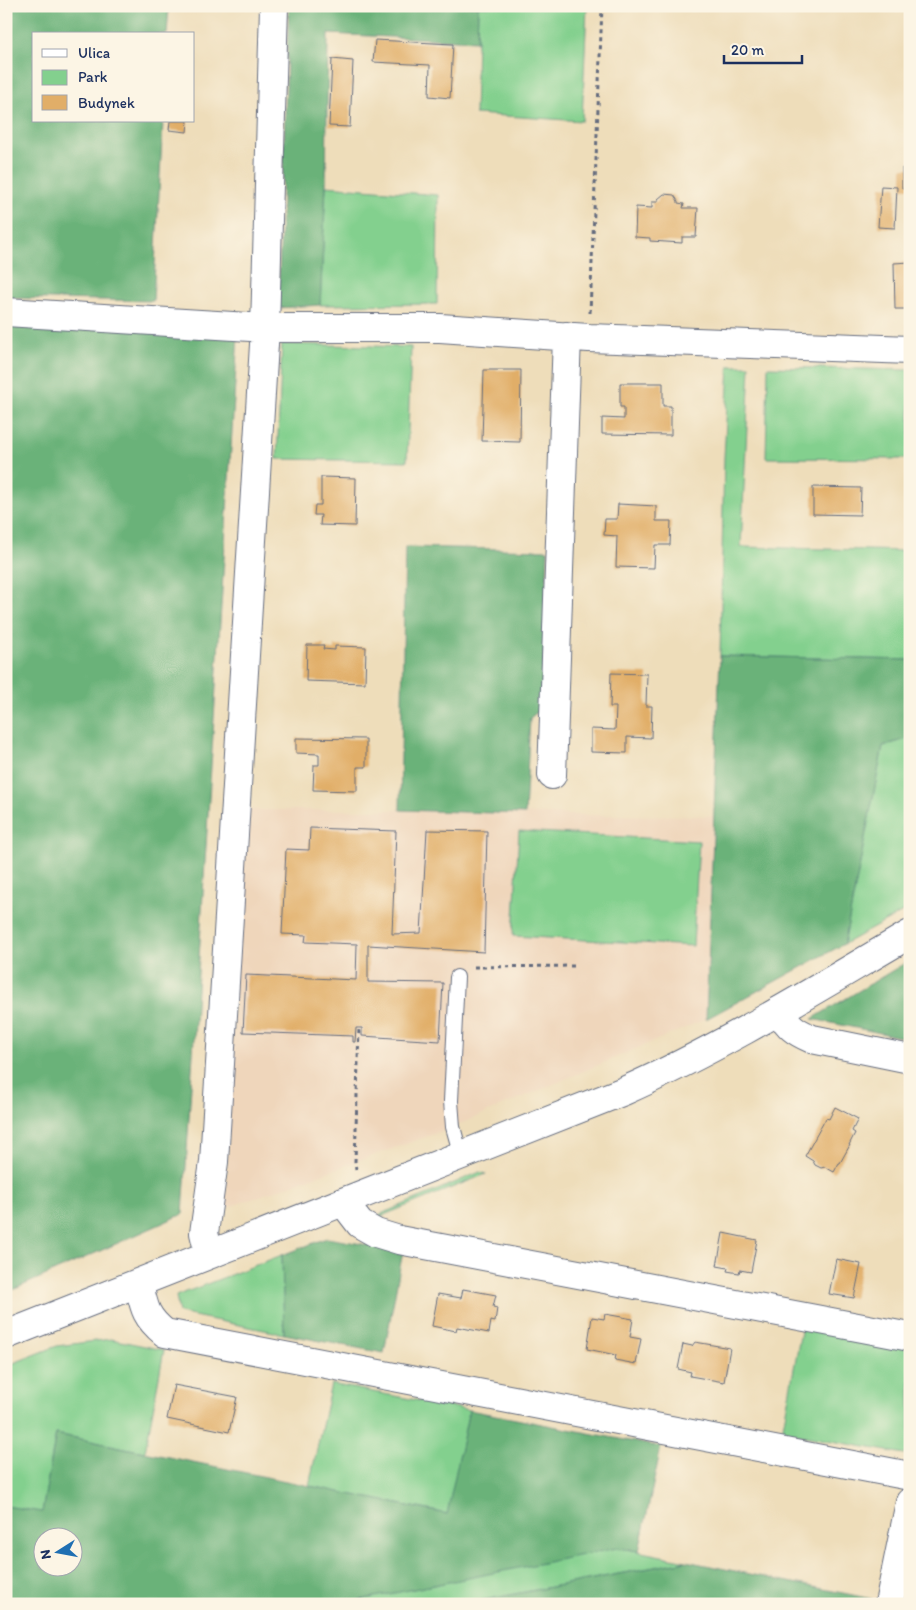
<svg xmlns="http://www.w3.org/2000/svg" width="916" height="1610" viewBox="0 0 916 1610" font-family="Itim,sans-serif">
	<rect width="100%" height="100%" fill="#fcf5e5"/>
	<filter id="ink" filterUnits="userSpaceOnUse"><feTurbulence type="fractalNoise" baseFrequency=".02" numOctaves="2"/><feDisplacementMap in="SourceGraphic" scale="10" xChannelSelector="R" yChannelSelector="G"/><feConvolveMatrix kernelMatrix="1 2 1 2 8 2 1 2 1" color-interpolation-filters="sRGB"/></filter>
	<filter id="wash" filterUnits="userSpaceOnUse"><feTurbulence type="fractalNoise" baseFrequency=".0096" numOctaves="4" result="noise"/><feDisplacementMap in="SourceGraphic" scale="20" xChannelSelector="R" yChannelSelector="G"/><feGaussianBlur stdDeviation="1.12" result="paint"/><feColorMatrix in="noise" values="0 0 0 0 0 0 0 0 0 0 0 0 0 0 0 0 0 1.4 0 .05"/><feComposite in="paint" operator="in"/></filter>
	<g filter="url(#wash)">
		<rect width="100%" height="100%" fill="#eeddba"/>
		<!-- built -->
		<path fill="#efd6bb" d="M242,810h158l181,5 133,1 -8,203 -258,110 -222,79z"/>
		<!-- green -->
		<path fill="#83d08e" stroke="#4f8076" d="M478,6h109l-5,115 -107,-7z
			M326,186l112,9 -1,109 -117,1z
			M282,344l129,3 -4,114 -130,-2z
			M729,366h21l-9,181 169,4v109l-190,-4 4,-198z
			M768,367l142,3v89l-144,-1z
			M910,738v170l-66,36 39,-198z
			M519,831l180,10 -6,105 -180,-10z
			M480,1172l6,2 -107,43 2,-3z
			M282,1255l2,79 -105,-21 -3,-17z
			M802,1326l108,20v109l-128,-23z
			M111,1339l53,11 -19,102 -89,-18 -14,79 -36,-7v-140l51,-20z
			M331,1384l138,26 -21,104 -139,-28z
			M617,1547l69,14 -223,43h-123z"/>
		<!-- forest -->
		<path fill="#6ab279" stroke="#42706c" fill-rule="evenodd" d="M6,6h163l-2,28h-133v87h129l-10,180 -147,-3z
			M289,6h189l-1,35 -149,-7 -2,152 -6,119 -42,3z
			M6,322l232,13 -55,879 -177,79z
			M405,547l143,3 -6,158 -12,10 -5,96 -125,-4z
			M720,656l190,4v78l-27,8 -39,198 -138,75z
			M910,960v79l-98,-20z
			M327,1238l76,13 -19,102 -100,-19 -2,-79z
			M469,1410l192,37 -22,104 -22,-3 -277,56h-334v-98l36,6 14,-78 391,80zM42,1538h30v30h-30z
			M686,1561l186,38 -1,5h-408z"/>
		<g id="blocks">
			<!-- building -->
			<path fill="#e1ae68" d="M375,40l78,4 -3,54 -21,-2 1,-31 -57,-3z
				M332,59l21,2 -3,66 -21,-1z
				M170,121h18l-1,11 -18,-2z
				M902,168h8v20h-8z
				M881,186l16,1 -2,41 -17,-1z
				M664,194l10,1 4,6v2l6,1 -1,4h15l-2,29h-14v6l-32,-2v-3l-15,-1 1,-30 16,1v-6h6v-3z
				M910,262v47h-15l-1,-46z
				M484,370h37l-1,72 -38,-1z
				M620,383h43v23h8v29l-69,-1v-16l22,1v-12h-4z
				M321,477l35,1 -1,48 -35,-1 1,-10h-7l1,-10h6z
				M813,487l48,1 -1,27 -47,-1z
				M618,504l38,2v15h15l-1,24h-15l-1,23 -38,-1 1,-31 -13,-1 1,-16h12z
				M307,645h17l-1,4 12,1v-4l31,1 -1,36 -59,-2z
				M611,673l36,1 -1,32h6l-1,32 -24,-1v16l-36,-1v-23l24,1 1,-23h-6z
				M296,738l70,1v28h-9v24l-44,-1 1,-25h5v-11l-23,-1z
				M310,828l86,3 -4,103 29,-1 6,-103 60,1 -3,121 -116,-7v37l75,1 -3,58 -78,-5v-8h-6l-1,14h-2v-6l-110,-4 3,-57 110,5 1,-36 -52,-2 1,-7 -24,-1 4,-85 23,1z
				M835,1107l23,12 -6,12 3,2 -6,12h1l-10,18h-1l-5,9 -9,-5 -4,1 -6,-3 -2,-4 -8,-5 21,-38 3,1z
				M723,1233l34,7 -6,32 -11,-2 -1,3 -12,-2 1,-3 -11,-2z
				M836,1259l25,5 -7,34 -25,-4z
				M463,1289l33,6 -3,12 4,1 -2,14 -4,-1 -2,12 -32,-6 -1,4 -24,-5 6,-32 23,4z
				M605,1314l28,5 -3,18 11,2 -5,25 -21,-4 1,-5 -29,-6 5,-32 12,2z
				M695,1342l35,6 -6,34 -34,-6 1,-4 -13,-3 5,-25 9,2z
				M174,1385l63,12 -8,35 -62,-13z"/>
		</g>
	</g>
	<g filter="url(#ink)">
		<use href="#blocks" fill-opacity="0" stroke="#656c7e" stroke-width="1"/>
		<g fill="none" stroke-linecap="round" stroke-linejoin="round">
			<defs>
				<path id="service" d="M457,977l-6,124 2,26 8,29"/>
				<path id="minor" d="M6,312l259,16h175l149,10 321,12
					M552,775l15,-439
					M779,1011c10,16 15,20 33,28l98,20
					M343,1202l17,22 16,9 23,7 511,97
					M209,1254l-5,-21 10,-71 51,-834 9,-322
					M139,1284c5,23 6,33 26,49l745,143
					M889,1604l21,-102"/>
				<path id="tertiary" d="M6,1335l618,-244c99,-44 192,-102 286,-157"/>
			</defs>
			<!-- service casing -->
			<use href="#service" stroke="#656c7e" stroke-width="16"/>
			<!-- minor casing -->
			<use href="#minor" stroke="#656c7e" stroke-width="30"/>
			<!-- tertiary casing -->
			<use href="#tertiary" stroke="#656c7e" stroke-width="30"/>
			<!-- path -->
			<path stroke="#656c7e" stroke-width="3" stroke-dasharray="4 4" stroke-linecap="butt" d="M590,313l12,-307
				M474,967l102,-1
				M356,1170l-1,-8 4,-134"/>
			<!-- service -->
			<use href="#service" stroke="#fff" stroke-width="14"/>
			<!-- minor -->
			<use href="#minor" stroke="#fff" stroke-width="28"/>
			<!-- tertiary -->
			<use href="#tertiary" stroke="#fff" stroke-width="28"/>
		</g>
	</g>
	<!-- margin -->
	<rect width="916" height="1610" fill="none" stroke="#fcf5e5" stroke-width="25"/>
	<!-- legend -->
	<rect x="32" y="32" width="162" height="90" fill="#fcf5e5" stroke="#a2a6af"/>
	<rect x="42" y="49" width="25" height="8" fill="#ffffff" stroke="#a2a6af"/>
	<text x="78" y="58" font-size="15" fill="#1b2f5e">Ulica</text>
	<rect x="42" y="70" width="25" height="15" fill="#83d08e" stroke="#a2a6af"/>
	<text x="78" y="82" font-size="15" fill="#1b2f5e">Park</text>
	<rect x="42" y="95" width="25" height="15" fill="#e1ae68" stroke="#a2a6af"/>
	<text x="78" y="108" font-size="15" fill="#1b2f5e">Budynek</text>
	<!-- north arrow -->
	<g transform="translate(58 1552) rotate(259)"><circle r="24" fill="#fcf5e5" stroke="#a2a6af"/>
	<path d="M0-4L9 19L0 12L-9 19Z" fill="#1f6fb2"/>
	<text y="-8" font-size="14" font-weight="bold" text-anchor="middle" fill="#1b2f5e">N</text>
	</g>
	<!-- scale -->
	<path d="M724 55v8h78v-8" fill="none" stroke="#1b2f5e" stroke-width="2.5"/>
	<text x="731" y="55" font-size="15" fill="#1b2f5e" stroke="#fcf5e5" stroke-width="4" paint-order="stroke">20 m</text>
</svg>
